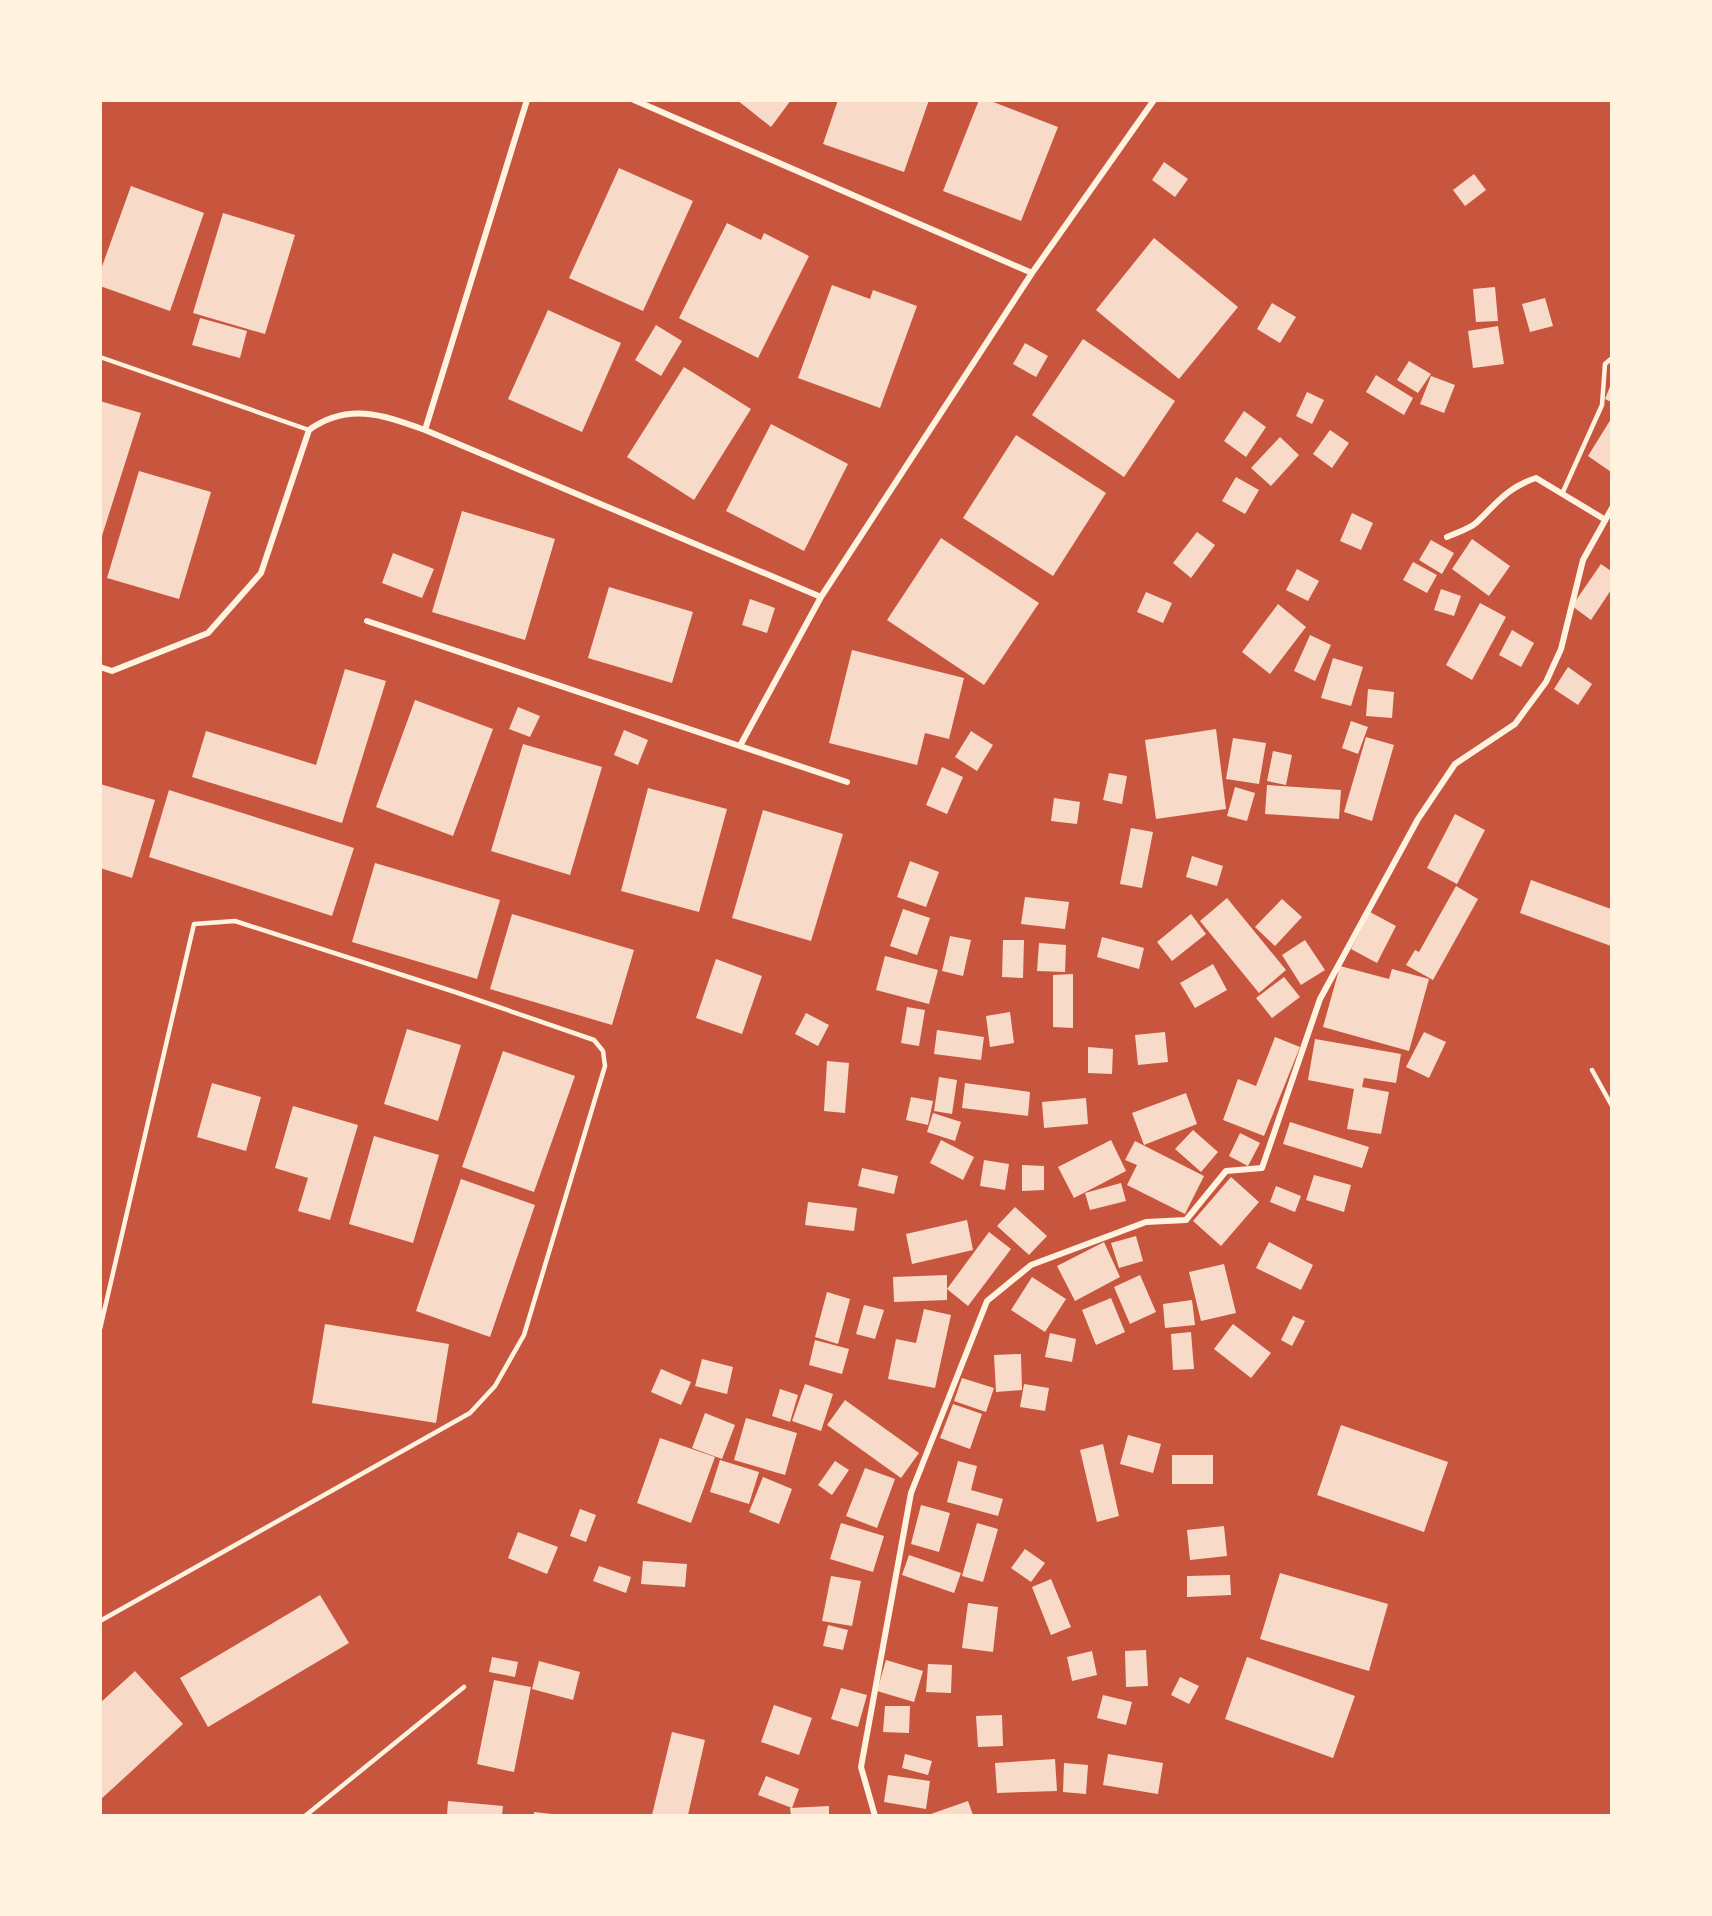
<svg xmlns="http://www.w3.org/2000/svg" width="1712" height="1916" viewBox="0 0 1712 1916" font-family="Cabin,sans-serif">
	<rect width="100%" height="100%" fill="#c8553d"/>
	<!-- building -->
	<path fill="#f7dbc8" d="M737,100h54l-20,27z
		M838,100h91l-25,72 -81,-28z
		M979,100h9l70,27 -37,94 -78,-30z
		M1164,162l24,17 -13,18 -23,-17z
		M619,168l74,33 -50,110 -74,-33z
		M1474,174l12,16 -21,16 -12,-16z
		M131,186l73,27 -34,98 -70,-25v-14z
		M223,213l72,22 -30,99 -72,-21z
		M727,223l34,17 3,-7 45,23 -51,102 -79,-40z
		M1154,238l84,69 -59,72 -83,-69z
		M832,285l38,14 3,-9 44,16 -37,102 -82,-30z
		M1495,287l3,34 -22,1 -3,-33z
		M1545,298l8,28 -23,6 -8,-28z
		M1272,303l24,14 -16,26 -23,-14z
		M548,310l73,33 -39,89 -74,-33z
		M200,318l47,13 -7,27 -48,-13z
		M656,325l26,16 -21,35 -26,-16z
		M1498,326l6,38 -31,4 -5,-37z
		M1083,339l92,62 -51,76 -92,-62z
		M1025,343l23,13 -12,21 -23,-13z
		M1409,361l22,13 -13,19 -21,-13z
		M684,367l67,42 -57,91 -67,-43z
		M1376,375l37,23 -9,17 -38,-23z
		M1431,376l24,9 -11,28 -24,-9z
		M1611,384v18l-6,-3z
		M1307,392l17,8 -12,24 -16,-8z
		M100,401l41,12 -40,126h-1z
		M1244,411l22,16 -20,30 -22,-16z
		M1611,419v53l-23,-16z
		M771,424l77,40 -44,87 -78,-40z
		M1330,430l19,13 -17,25 -19,-14z
		M1016,435l90,58 -53,83 -90,-58z
		M1280,437l19,18 -28,31 -20,-18z
		M139,471l72,21 -32,107 -72,-21z
		M1236,477l23,13 -14,24 -23,-13z
		M462,511l93,28 -30,101 -93,-28z
		M1352,513l21,10 -12,27 -21,-9z
		M1197,532l18,13 -24,33 -18,-15z
		M941,538l98,65 -55,82 -97,-65z
		M1472,539l38,27 -21,30 -37,-27z
		M1431,540l23,13 -12,21 -23,-14z
		M393,553l41,16 -12,29 -40,-15z
		M1413,562l24,13 -10,18 -24,-13z
		M1601,564l10,7v19l-20,30 -19,-14z
		M1297,569l22,12 -11,20 -22,-11z
		M609,587l84,25 -21,71 -84,-25z
		M1441,589l20,7 -7,20 -20,-6z
		M1146,592l26,11 -9,20 -26,-11z
		M750,599l25,9 -8,25 -25,-8z
		M1480,603l26,14 -34,63 -26,-15z
		M1278,604l28,23 -36,47 -28,-22z
		M1512,630l22,13 -13,24 -22,-12z
		M1310,635l21,10 -16,36 -21,-10z
		M852,650l112,28 -15,61 -24,-6 -8,32 -88,-22z
		M1333,658l30,9 -12,39 -30,-8z
		M1568,667l24,17 -14,21 -24,-16z
		M345,669l41,12 -44,142 -150,-46 14,-46 110,34z
		M1368,689l26,3 -2,26 -26,-2z
		M415,700l78,29 -40,107 -77,-29z
		M518,707l22,9 -10,21 -21,-8z
		M1351,721l17,6 -10,27 -16,-6z
		M1216,729l10,80 -70,10 -11,-79z
		M624,730l24,10 -10,25 -24,-10z
		M971,731l22,14 -16,26 -22,-14z
		M1366,737l28,8 -22,76 -28,-9z
		M1233,738l33,5 -7,41 -33,-5z
		M523,744l79,23 -32,108 -79,-24z
		M1273,751l19,4 -6,30 -19,-4z
		M942,767l21,10 -16,37 -21,-9z
		M1109,773l18,3 -5,28 -19,-4z
		M100,784l55,16 -23,78 -32,-10z
		M1267,785l74,5 -2,29 -74,-5z
		M1235,787l20,6 -8,28 -20,-5z
		M648,788l79,21 -28,103 -78,-21z
		M169,790l185,58 -22,68 -183,-59z
		M1054,798l26,4 -3,22 -26,-3z
		M763,810l80,24 -32,107 -79,-23z
		M1455,814l30,16 -28,54 -30,-16z
		M1131,828l22,4 -11,56 -22,-4z
		M1192,856l31,10 -6,20 -31,-9z
		M910,861l29,11 -13,35 -29,-10z
		M375,863l125,37 -23,79 -125,-37z
		M1531,880l80,29v37l-91,-33z
		M1456,886l22,13 -45,81 -27,-15 9,-15 4,2z
		M1025,897l44,5 -4,27 -44,-5z
		M1227,898l59,72 -27,23 -59,-72z
		M1282,899l20,18 -27,29 -20,-19z
		M903,909l27,9 -13,37 -27,-9z
		M1370,912l26,14 -19,37 -26,-14z
		M512,914l122,36 -22,75 -122,-36z
		M1191,914l15,20 -34,27 -15,-19z
		M950,936l21,4 -8,36 -21,-5z
		M1102,937l42,11 -5,21 -42,-12z
		M1003,940h21l-1,38 -21,-1z
		M1305,940l20,30 -24,15 -19,-30z
		M1039,943l27,2 -1,27 -28,-1z
		M885,956l53,14 -9,34 -53,-14z
		M716,959l46,17 -20,58 -46,-16z
		M1213,964l14,26 -32,18 -15,-25z
		M1340,966l49,13 3,-10 37,10 -20,72 -86,-24z
		M1073,974v54l-20,-1v-52z
		M1284,977l16,20 -28,21 -16,-20z
		M907,1007l18,3 -6,36 -18,-3z
		M1010,1012l4,31 -24,4 -4,-31z
		M806,1013l23,12 -11,21 -23,-12z
		M407,1029l54,16 -23,76 -54,-17z
		M937,1030l47,7 -3,23 -47,-6z
		M1165,1032l3,30 -30,3 -3,-30z
		M1424,1032l22,10 -17,36 -23,-11z
		M1275,1037l25,10 -36,89 -41,-16 15,-41 18,7z
		M1315,1039l86,15 -5,29 -32,-5 -2,9 27,5 -8,42 -34,-5 7,-40 -46,-9z
		M1088,1047l25,2 -1,25 -24,-1z
		M503,1051l72,25 -41,116 -72,-25z
		M827,1061l22,2 -4,50 -21,-2z
		M939,1077l18,3 -5,34 -18,-3z
		M212,1083l49,14 -15,54 -49,-14z
		M965,1083l65,9 -2,24 -66,-8z
		M1186,1093l11,31 -53,21 -12,-32z
		M911,1097l22,4 -5,24 -22,-5z
		M1086,1098l2,26 -44,4 -2,-26z
		M293,1106l65,19 -28,95 -32,-9 10,-33 -33,-10z
		M933,1113l28,9 -6,19 -28,-9z
		M1290,1122l79,25 -7,21 -79,-24z
		M1193,1130l25,22 -17,20 -26,-23z
		M1240,1133l20,10 -12,23 -19,-10z
		M374,1136l65,19 -26,88 -64,-19z
		M941,1140l33,17 -11,23 -33,-17z
		M1111,1140l15,31 -52,27 -16,-31z
		M1135,1141l69,35 -19,38 -58,-29 10,-20 -12,-5z
		M984,1160l25,4 -4,26 -25,-4z
		M1022,1165l22,1v24l-22,1z
		M862,1168l36,8 -4,18 -36,-8z
		M1314,1175l37,10 -7,27 -38,-12z
		M1231,1177l28,25 -38,44 -28,-25z
		M461,1179l74,26 -45,132 -74,-26z
		M1121,1183l5,18 -36,9 -5,-17z
		M1276,1186l25,10 -6,16 -25,-10z
		M808,1202l49,6 -3,23 -49,-6z
		M1015,1207l32,29 -18,19 -32,-29z
		M967,1220l6,30 -61,14 -6,-30z
		M989,1232l22,17 -43,57 -21,-17v11l-53,2 -1,-25 54,-2v14z
		M1136,1236l7,25 -24,7 -8,-25z
		M1104,1242l16,35 -45,24 -18,-35z
		M1269,1242l44,23 -12,25 -45,-22z
		M1224,1264l12,49 -35,8 -12,-49z
		M1140,1275l16,37 -26,12 -16,-37z
		M1032,1277l34,22 -21,33 -34,-22z
		M827,1292l23,7 -12,45 -23,-7z
		M1111,1298l14,34 -29,13 -14,-35z
		M1192,1300l3,25 -30,3 -2,-24z
		M864,1305l20,5 -9,29 -19,-5z
		M924,1309l27,6 -16,73 -47,-9 8,-40 20,4z
		M1293,1316l12,5 -13,25 -11,-6z
		M325,1324l124,20 -13,79 -124,-20z
		M1233,1324l38,29 -20,25 -37,-29z
		M1191,1332l3,37 -21,1 -2,-36z
		M1050,1333l26,6 -4,23 -27,-5z
		M815,1340l34,9 -7,25 -33,-9z
		M1021,1354l1,36 -26,2 -2,-37z
		M702,1359l31,8 -6,27 -32,-8z
		M661,1369l30,13 -10,23 -30,-13z
		M962,1378l32,10 -8,24 -32,-11z
		M805,1384l28,10 -12,37 -29,-10z
		M1024,1384l25,4 -4,23 -25,-4z
		M780,1389l18,6 -8,27 -18,-6z
		M845,1400l74,53 -18,25 -74,-53z
		M953,1404l29,10 -12,35 -30,-11z
		M705,1413l30,12 -13,34 -30,-11z
		M746,1418l51,15 -12,42 -51,-15z
		M1341,1425l107,37 -24,70 -107,-37z
		M1128,1435l33,9 -8,29 -33,-9z
		M660,1438l55,19 -24,66 -54,-20z
		M1103,1444l16,72 -22,6 -17,-72z
		M1172,1455h41v29h-41z
		M720,1460l39,12 -10,32 -39,-12z
		M835,1461l14,9 -17,25 -14,-10z
		M958,1461l19,5 -6,24 32,9 -5,17 -51,-14z
		M865,1468l30,11 -18,49 -31,-12z
		M763,1477l29,12 -13,35 -30,-12z
		M921,1505l29,8 -11,39 -28,-8z
		M580,1509l16,6 -10,27 -16,-6z
		M841,1523l43,13 -11,36 -43,-13z
		M977,1523l21,6 -15,53 -21,-6z
		M1224,1526l3,30 -37,4 -3,-30z
		M518,1532l40,15 -11,27 -39,-16z
		M1025,1549l20,14 -14,19 -20,-14z
		M909,1555l52,18 -7,20 -52,-18z
		M643,1561l44,3 -2,23 -44,-3z
		M599,1566l32,11 -5,16 -33,-12z
		M1280,1573l108,31 -19,67 -109,-32z
		M1230,1575l1,20 -44,2v-21z
		M831,1576l30,5 -9,45 -30,-5z
		M1051,1579l20,48 -20,8 -19,-48z
		M320,1595l29,48 -141,84 -28,-49z
		M968,1603l30,4 -5,45 -31,-4z
		M828,1625l20,5 -5,20 -20,-4z
		M1146,1650l2,36 -22,1 -1,-36z
		M1092,1651l5,24 -25,6 -5,-24z
		M492,1657l26,5 -3,15 -26,-5z
		M1247,1657l108,39 -22,62 -108,-39z
		M886,1660l37,11 -9,31 -37,-11z
		M539,1661l41,11 -7,28 -41,-11z
		M928,1664l24,1 -1,28 -25,-1z
		M135,1671l48,53 -83,76v-97z
		M1180,1677l19,9 -10,18 -18,-9z
		M494,1680l37,7 -17,85 -37,-8z
		M841,1688l26,7 -9,32 -27,-8z
		M1103,1695l29,7 -6,23 -29,-7z
		M774,1705l38,13 -13,37 -38,-13z
		M885,1706h25l-1,27 -26,-1z
		M1002,1715l1,31 -25,1 -2,-31z
		M672,1732l33,8 -17,75h-36z
		M905,1754l27,7 -4,14 -26,-7z
		M1108,1754l55,9 -5,31 -55,-9z
		M1055,1759l2,32 -60,2 -2,-30z
		M1064,1763l24,2 -2,29 -23,-2z
		M888,1775l42,6 -4,28 -42,-7z
		M766,1776l33,13 -7,19 -34,-13z
		M448,1801l55,5 -1,9h-55z
		M968,1801l5,14h-45z
		M829,1806v9h-38l-1,-7z
		M534,1812l18,2v1h-18z"/>
	<g fill="none" stroke-linecap="round" stroke-linejoin="round">
		<!-- service -->
		<path stroke="#fff3e0" stroke-width="4.5" d="M100,357l209,73
			M1562,494l40,-89 3,-41 7,-6
			M1592,1070l20,36
			M100,1329l94,-405 41,-3 220,71 139,48 9,11 2,15 -81,269 -29,51 -25,27 -370,208
			M305,1816l159,-129"/>
		<!-- minor -->
		<path stroke="#fff3e0" stroke-width="6" d="M634,100l398,173
			M425,430l102,-330
			M1447,537c9,-4 22,-8 29,-14 20,-19 32,-36 60,-45l68,41
			M367,621l480,161
			M100,667l12,4 96,-38 53,-60 48,-143c39,-28 74,-15 116,0l396,167
			M741,744l80,-147 211,-324 122,-173
			M875,1816l-14,-49 50,-274 76,-192 44,-36 115,-43 40,-2 40,-49 36,-3 58,-169 98,-180 37,-55 60,-40 31,-42 15,-33 22,-89 29,-52"/>
	</g>
	<!-- border -->
	<rect width="1712" height="1916" fill="none" stroke="#fff3e0" stroke-width="204"/>
</svg>
